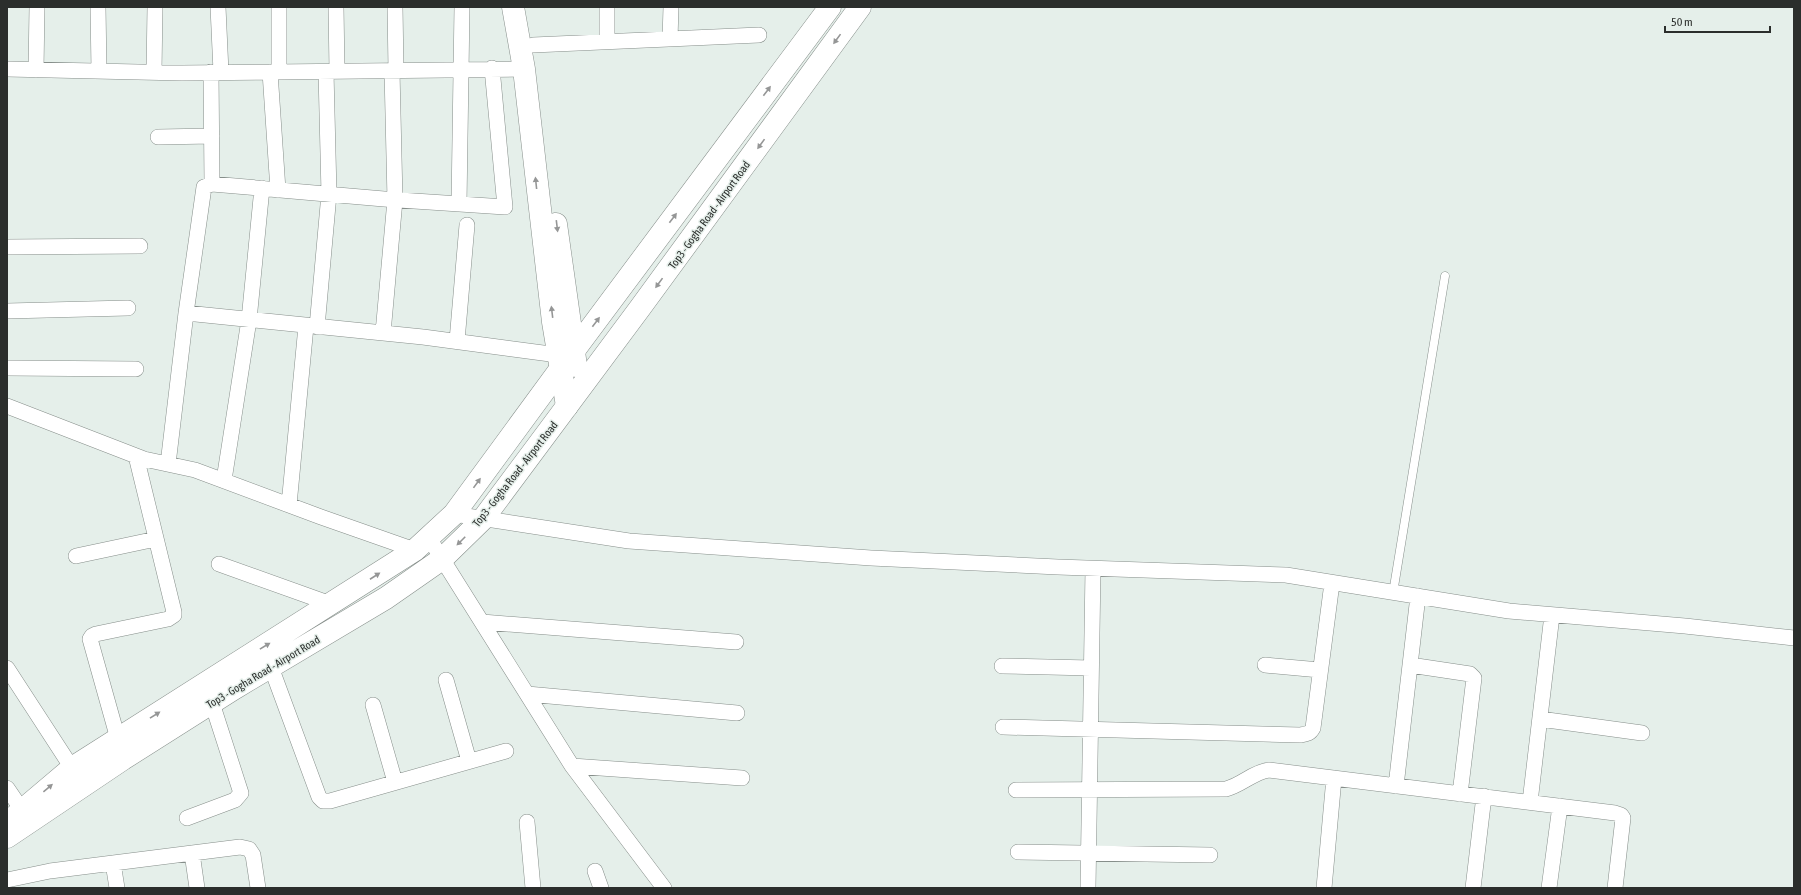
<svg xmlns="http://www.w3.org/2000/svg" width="1801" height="895" viewBox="0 0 1801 895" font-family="'Asap Condensed',sans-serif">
	<rect width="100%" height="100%" fill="#e5efea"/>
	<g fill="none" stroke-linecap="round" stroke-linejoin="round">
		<defs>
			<path id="lane" d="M1393,593l52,-317"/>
			<path id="street" d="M98,7l1,64
				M218,7l3,65
				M336,7l1,64
				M395,7l1,63
				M670,39l1,-32
				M607,42v-35
				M533,45l226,-10
				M7,69l175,4 342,-4
				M36,70l1,-63
				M154,72l1,-65
				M211,72l1,112
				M270,72l8,118
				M279,72v-65
				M158,137l54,-1
				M459,204l3,-197
				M7,247l133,-1
				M7,311l121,-3
				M186,313l237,24 135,18
				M317,327l12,-133 -3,-122
				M383,333l12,-133 -3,-129
				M457,341l10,-116
				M7,368l129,1
				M7,406l137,53 51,11 126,47 94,33
				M168,464l18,-151 18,-126 8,-3 172,15 121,8 -13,-139
				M224,480l25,-160 13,-132
				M289,505l17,-179
				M454,514l175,27 242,17 187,9 228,8 223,36 176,15 109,12
				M429,538l143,228 92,122
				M76,556l80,-17
				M219,564l112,40
				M482,622l254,20
				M1265,665l55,5
				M1410,665l60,9 4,4 -14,116
				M1002,666l89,2
				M271,667l48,130 4,4h7l176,-50
				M7,668l65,100
				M446,680l23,81
				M527,694l210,19
				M373,705l22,77
				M1540,719l102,14
				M1003,727l297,8c6,-1 10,-1 13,-7l19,-145
				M118,739l-28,-100 2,-3 4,-2 72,-15 6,-4v-3l-38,-156
				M572,766l170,12
				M1396,786l22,-190
				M7,788l15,22
				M1016,790l210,-1c16,-4 27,-17 43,-19l346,43 6,2 2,3 -8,70
				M1530,802l22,-187
				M187,818l48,-18 6,-7 -29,-90
				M527,822l6,66
				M1018,852l192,3
				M192,853l5,35
				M113,863l4,25
				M595,871l6,17
				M7,880l43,-9 190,-24 9,2 4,6 5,33
				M1088,888l5,-319
				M1324,888l10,-110
				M1473,888l11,-92
				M1549,888l11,-82"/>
			<path id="secondary" d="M513,7l11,62 29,253 14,84
				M556,224l20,142"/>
			<path id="primary" d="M13,818l59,-50 343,-218 39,-36 107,-146 269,-361
				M7,837l116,-78 112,-71 151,-90 56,-39 41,-40 157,-211 220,-301"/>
		</defs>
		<!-- lane casing -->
		<use href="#lane" stroke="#868e8a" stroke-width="9"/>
		<!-- street casing -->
		<use href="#street" stroke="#868e8a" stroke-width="16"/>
		<!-- secondary casing -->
		<use href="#secondary" stroke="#868e8a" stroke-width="23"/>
		<!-- primary casing -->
		<use href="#primary" stroke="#868e8a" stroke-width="23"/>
		<!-- lane -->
		<use href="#lane" stroke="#fff" stroke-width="8"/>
		<!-- street -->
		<use href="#street" stroke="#fff" stroke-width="15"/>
		<!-- secondary -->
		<use href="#secondary" stroke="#fff" stroke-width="22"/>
		<!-- primary -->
		<use href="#primary" stroke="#fff" stroke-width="22"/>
	</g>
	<!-- one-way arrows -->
	<defs><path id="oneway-solid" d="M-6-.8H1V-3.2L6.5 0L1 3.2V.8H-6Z"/></defs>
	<g fill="#959696">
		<use href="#oneway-solid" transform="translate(837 39) rotate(126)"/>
		<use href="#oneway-solid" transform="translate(767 91) rotate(-53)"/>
		<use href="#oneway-solid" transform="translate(761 144) rotate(126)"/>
		<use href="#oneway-solid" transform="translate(536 183) rotate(-96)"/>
		<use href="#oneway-solid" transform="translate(673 218) rotate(-53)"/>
		<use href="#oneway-solid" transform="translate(557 226) rotate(83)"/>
		<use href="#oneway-solid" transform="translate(659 283) rotate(126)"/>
		<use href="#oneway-solid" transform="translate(552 312) rotate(-97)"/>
		<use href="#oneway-solid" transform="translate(596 322) rotate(-53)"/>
		<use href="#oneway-solid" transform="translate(477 483) rotate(-54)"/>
		<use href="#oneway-solid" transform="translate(461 541) rotate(135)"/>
		<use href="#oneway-solid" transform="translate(375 576) rotate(-33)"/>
		<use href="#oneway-solid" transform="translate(265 646) rotate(-31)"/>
		<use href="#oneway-solid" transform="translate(155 715) rotate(-32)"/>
		<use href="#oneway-solid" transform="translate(48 788) rotate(-40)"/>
	</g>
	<g text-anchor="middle" stroke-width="3" stroke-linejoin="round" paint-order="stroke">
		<!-- street labels -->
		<g font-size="11" fill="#2b2e2c" stroke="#e5efea">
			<text transform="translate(709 215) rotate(-54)" y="4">Top3 - Gogha Road - Airport Road</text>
			<text transform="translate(515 474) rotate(-52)" y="4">Top3 - Gogha Road - Airport Road</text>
			<text transform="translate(263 672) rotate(-31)" y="4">Top3 - Gogha Road - Airport Road</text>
		</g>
	</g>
	<!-- border -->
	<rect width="1801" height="895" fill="none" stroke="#2b2e2c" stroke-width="16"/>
	<!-- scale -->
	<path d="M1665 26v6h105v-6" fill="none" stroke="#2b2e2c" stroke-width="2"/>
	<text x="1671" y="26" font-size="12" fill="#2b2e2c" stroke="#e5efea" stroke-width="3" paint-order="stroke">50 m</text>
</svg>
